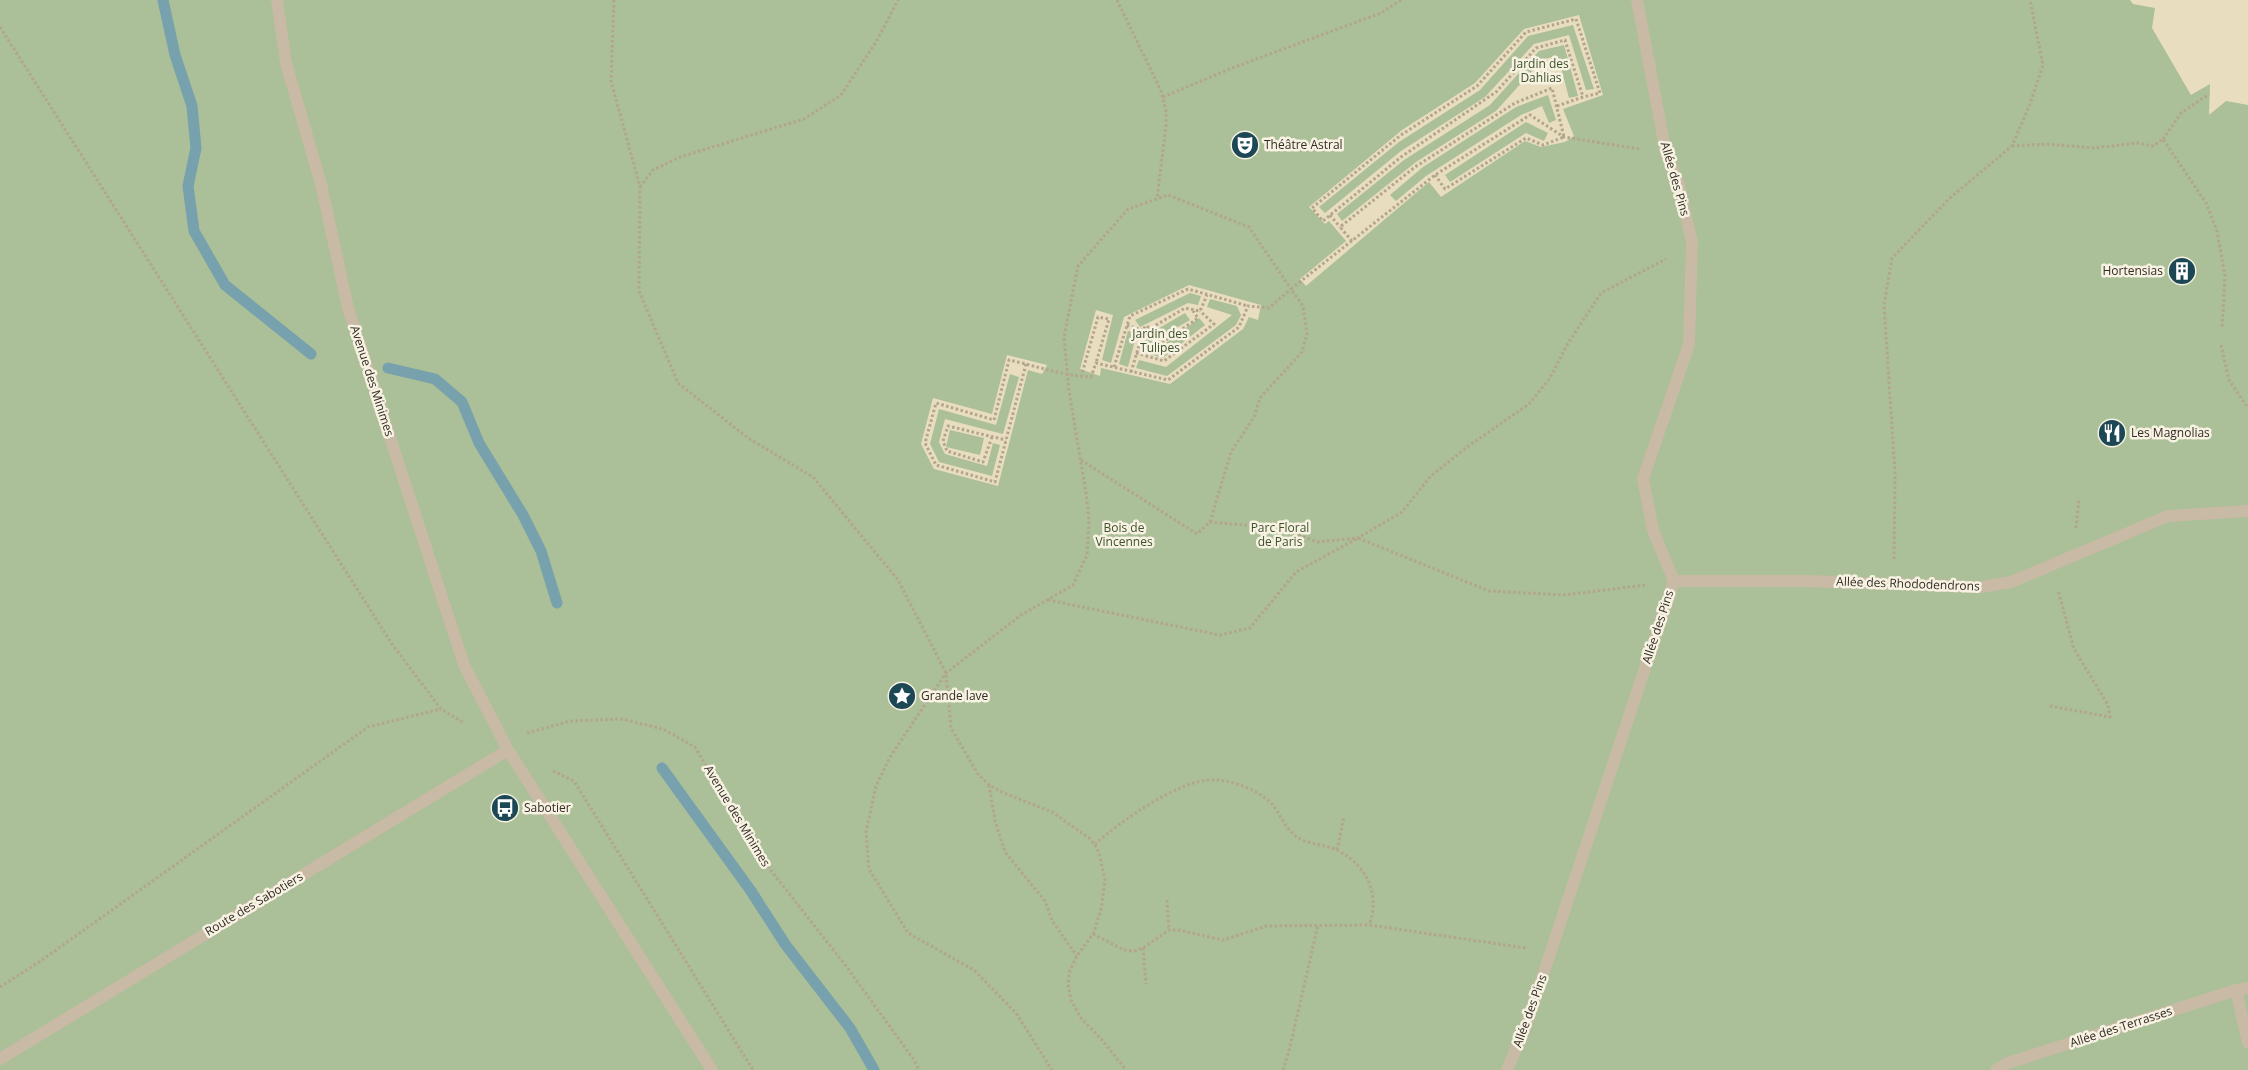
<svg xmlns="http://www.w3.org/2000/svg" width="2248" height="1070" viewBox="0 0 2248 1070" font-family="'Open Sans',sans-serif">
	<rect width="100%" height="100%" fill="#f0e9d7"/>
	<!-- green -->
	<path fill="#abbf98" d="M0,0h2248v1070h-2248z"/>
	<!-- plaza -->
	<path fill="#e8ddbe" fill-rule="evenodd" d="M2130,0h118v105l-22,-4 -17,14 1,-31 -19,11 -39,-67 3,-20 -22,-4z
		M1579,15l24,80 -40,14 11,27 -9,6 -24,5 -16,-6 -84,56 -12,-15 -123,104 -6,-7 46,-38 -17,-20 -4,3 -16,-17 93,-77 73,-47 49,-54zM1573,25l21,64 -8,1 -17,-55 -35,9 -49,53 -84,54 -76,62 -6,-6 80,-65 81,-52 48,-54zM1564,45l14,51 -9,2 -11,-42 -15,3 -47,52 -80,51 -74,59 -5,-7 67,-54 86,-55 49,-54zM1548,95l8,25 -7,3 -7,-17 -21,9 -95,61 -30,25 -6,-6 33,-28 93,-60zM1526,122l22,11 -4,8 -18,-8 -76,49 -5,-7z
		M1189,285l72,20 -3,15 -9,-3 -6,12 -73,55 -69,-16 -1,8 -20,-7 16,-59 17,5 -11,45 9,3 13,-46zM1190,293l11,3 -3,9 -10,-2 -48,24 -5,-7zM1210,299l27,7 4,9 -5,10 -69,51 -31,-8 3,-8 27,7 66,-52 -25,-8zM1185,313l5,7 -30,17 -4,-7zM1199,318l6,7 -42,33 -23,-7 6,-16 7,3 -1,6 9,3zM1128,331l9,2 -9,34 -9,-3z
		M1007,355l40,10 -5,9 -14,-4 -30,116 -64,-17 -13,-25 12,-46 59,16zM1010,374l9,3 -16,57 -58,-15 -6,23 6,12 42,12 6,-23 7,2 -8,31 -53,-14 -9,-18 9,-35 57,16zM950,430l34,8 -4,17 -34,-8z"/>
	<g fill="none" stroke-linecap="round" stroke-linejoin="round">
		<!-- stream -->
		<path stroke="#77a1ad" stroke-width="11" d="M163,0l12,55 17,51 4,42 -8,38 6,45 31,54 86,69
			M388,368l47,11 27,23 17,41 44,72 18,36 16,52
			M662,768l89,123 34,53 65,84 24,42"/>
		<!-- path -->
		<path stroke="#b3a48e" stroke-width="3" stroke-dasharray="2.5 2.5" stroke-linecap="butt" d="M614,0l-3,81 29,106 -1,104 39,92 70,55 65,39 85,103 48,93 5,55 27,46 11,11 15,8 48,19 37,26 6,7 4,8 6,27 -4,30 -8,24 -16,22 -7,14 -2,14 3,16 10,18 21,22 24,30
			M1117,0l44,91 5,20v15l-9,73
			M0,27l392,617 49,65 23,14
			M1163,97l69,-29 149,-55 20,-13
			M1557,106l26,-9 -18,-57 -29,8 -40,44 -95,65 -78,64 -11,-13 89,-73 76,-49 49,-54 50,-13 24,74 -17,4
			M2163,139l18,-26 28,-19
			M2012,146l35,-2 47,4 43,-5 16,3 10,-7 43,64 11,28 8,45 -3,53
			M640,187l13,-17 27,-13 124,-38 37,-24 35,-53 22,-42
			M1330,215l10,12
			M1352,241l-12,-14 75,-60 100,-64 37,-15 12,49 -21,8 -17,-7 -81,51 -10,-14
			M1127,325l17,6
			M1151,328l5,12 6,3 36,-25 -5,-7
			M2221,345l8,35 19,28
			M1136,353l28,8 50,-37 -14,-13
			M1026,364l-31,118 -59,-17 -11,-22 11,-40 58,17 15,-60c28,6 54,16 82,17l5,-14 72,17 71,-53 9,-21 21,2 22,-19 -42,-62 -81,-32 -40,14 -50,57 -14,71 5,54 17,102 3,28 -2,34 -14,30 -52,30 -75,58 -56,84 -14,29 -10,46 3,37 39,64 66,37 42,43 36,57
			M1114,367l16,-51 58,-27 60,17
			M1131,372l14,-46 6,2 34,-20 15,3 7,-16
			M1081,377l17,-60 11,2 -13,44
			M992,437l-9,25 -36,-11 -4,-10 5,-15 58,14
			M1081,460l116,74 13,-12 69,6 39,14 40,-4 44,-26 28,-35 37,-30 62,-43 21,-26 17,-33 34,-52 65,-34
			M1210,522l21,-70 23,-35 6,-19 42,-46 5,-18 -4,-28 -12,-17 144,-114 95,-60 34,22 76,12
			M2076,528l3,-28
			M1894,559l1,-85 -11,-169 8,-47 58,-60 62,-52 18,-42 13,-39 -13,-65
			M1048,600l172,35 30,-7 46,-56 62,-34 131,53 75,4 82,-10
			M2050,706l60,11 -2,-12 -34,-56 -16,-59
			M527,733l43,-12 52,-2 41,10 32,18 63,107 88,112 68,94 5,10
			M553,771l21,10 179,289
			M989,785l6,36 10,31 40,49 7,20 25,35
			M1095,844c25,-22 84,-65 118,-64 20,0 45,10 59,24 9,11 13,25 25,33 12,8 27,7 40,13 29,14 44,45 32,75
			M1337,850l7,-33
			M1167,900l2,30
			M1093,934l31,16 11,1 8,-3 26,-18h9l45,10 43,-14 103,-1 157,23
			M1143,948l3,36
			M0,987l42,-27 326,-233 73,-18
			M1283,1070l6,-19 29,-126"/>
		<!-- lane -->
		<path stroke="#c8baa4" stroke-width="12" d="M277,0l9,63 35,121 27,124 116,357 44,85 204,320
			M1674,581h133l174,6 30,-5 157,-66 80,-5
			M2236,990l12,53
			M0,1059l508,-309
			M1507,1070l21,-50 146,-439 -21,-51 -10,-51 46,-135 3,-102 -13,-57 -13,-32 -29,-153
			M1996,1070l12,-7 228,-73 12,-2"/>
	</g>
	<!-- icons -->
	<defs>
		<symbol id="theatre-disc" viewBox="-11 -11 22 22"><circle r="9.5" fill="#1c4754" stroke="#f8f2e3"/><path d="M-5-5.5Q0-4 5-5.5V0Q5 5 0 6Q-5 5-5 0ZM-3.3-2.5H-1v1.5H-3.3ZM1-2.5H3.3v1.5H1ZM-2.8 1Q0 5.5 2.8 1Z" fill="#fff"/></symbol>
		<symbol id="building-disc" viewBox="-11 -11 22 22"><circle r="9.5" fill="#1c4754" stroke="#f8f2e3"/><path d="M-4-6H4V6H1V3H-1V6H-4ZM-2.5-4.3h1.7v1.8h-1.7ZM.8-4.3h1.7v1.8H.8ZM-2.5-1h1.7V.8h-1.7ZM.8-1h1.7V.8H.8Z" fill="#fff"/></symbol>
		<symbol id="restaurant-disc" viewBox="-11 -11 22 22"><circle r="9.5" fill="#1c4754" stroke="#f8f2e3"/><path d="M-5-6h1v4h1v-4h1v4h1v-4h1v5L-1.5 .5V6h-2V.5L-5-1ZM5-6V6H3V1.5H1.5Q1.5-4 5-6Z" fill="#fff"/></symbol>
		<symbol id="sight-disc" viewBox="-11 -11 22 22"><circle r="9.5" fill="#1c4754" stroke="#f8f2e3"/><path d="M0-6L1.8-2.2L6-1.7L2.9 1.2L3.7 5.4L0 3.3L-3.7 5.4L-2.9 1.2L-6-1.7L-1.8-2.2Z" fill="#fff"/></symbol>
		<symbol id="bus-disc" viewBox="-11 -11 22 22"><circle r="9.5" fill="#1c4754" stroke="#f8f2e3"/><path d="M-5-6H5V4H4V6H2V4H-2V6H-4V4H-5ZM-3.5-4V0h7V-4ZM-3.5 1.2v1.5H-2V1.2ZM2 1.2v1.5H3.5V1.2Z" fill="#fff"/></symbol>
	</defs>
	<g fill-rule="evenodd">
		<use href="#theatre-disc" x="1229" y="129" width="32" height="32"/>
		<use href="#building-disc" x="2166" y="255" width="32" height="32"/>
		<use href="#restaurant-disc" x="2096" y="417" width="32" height="32"/>
		<use href="#sight-disc" x="886" y="680" width="32" height="32"/>
		<use href="#bus-disc" x="489" y="792" width="32" height="32"/>
	</g>
	<g text-anchor="middle" stroke-width="5" stroke-linejoin="round" paint-order="stroke">
		<!-- park labels -->
		<g font-size="12" fill="#3c512a" stroke="#f8f2e3">
			<text x="1541" y="68">Jardin des<tspan x="1541" dy="14">Dahlias</tspan></text>
			<text x="1160" y="338">Jardin des<tspan x="1160" dy="14">Tulipes</tspan></text>
			<text x="1124" y="532">Bois de<tspan x="1124" dy="14">Vincennes</tspan></text>
			<text x="1280" y="532">Parc Floral<tspan x="1280" dy="14">de Paris</tspan></text>
		</g>
		<!-- poi labels -->
		<g font-size="12" fill="#332c25" stroke="#f8f2e3" text-anchor="start">
			<text x="1264" y="149">Théâtre Astral</text>
			<text x="2163" y="275" text-anchor="end">Hortensias</text>
			<text x="2131" y="437">Les Magnolias</text>
			<text x="921" y="700">Grande lave</text>
			<text x="524" y="812">Sabotier</text>
		</g>
		<!-- street labels -->
		<g font-size="12" fill="#332c25" stroke="#f8f2e3">
			<text transform="translate(1675 179) rotate(74)" y="4">Allée des Pins</text>
			<text transform="translate(372 381) rotate(72)" y="4">Avenue des Minimes</text>
			<text transform="translate(1908 584) rotate(2)" y="4">Allée des Rhododendrons</text>
			<text transform="translate(1658 627) rotate(-72)" y="4">Allée des Pins</text>
			<text transform="translate(737 816) rotate(59)" y="4">Avenue des Minimes</text>
			<text transform="translate(254 904) rotate(-31)" y="4">Route des Sabotiers</text>
			<text transform="translate(1530 1011) rotate(-70)" y="4">Allée des Pins</text>
			<text transform="translate(2121 1027) rotate(-18)" y="4">Allée des Terrasses</text>
		</g>
	</g>
</svg>
